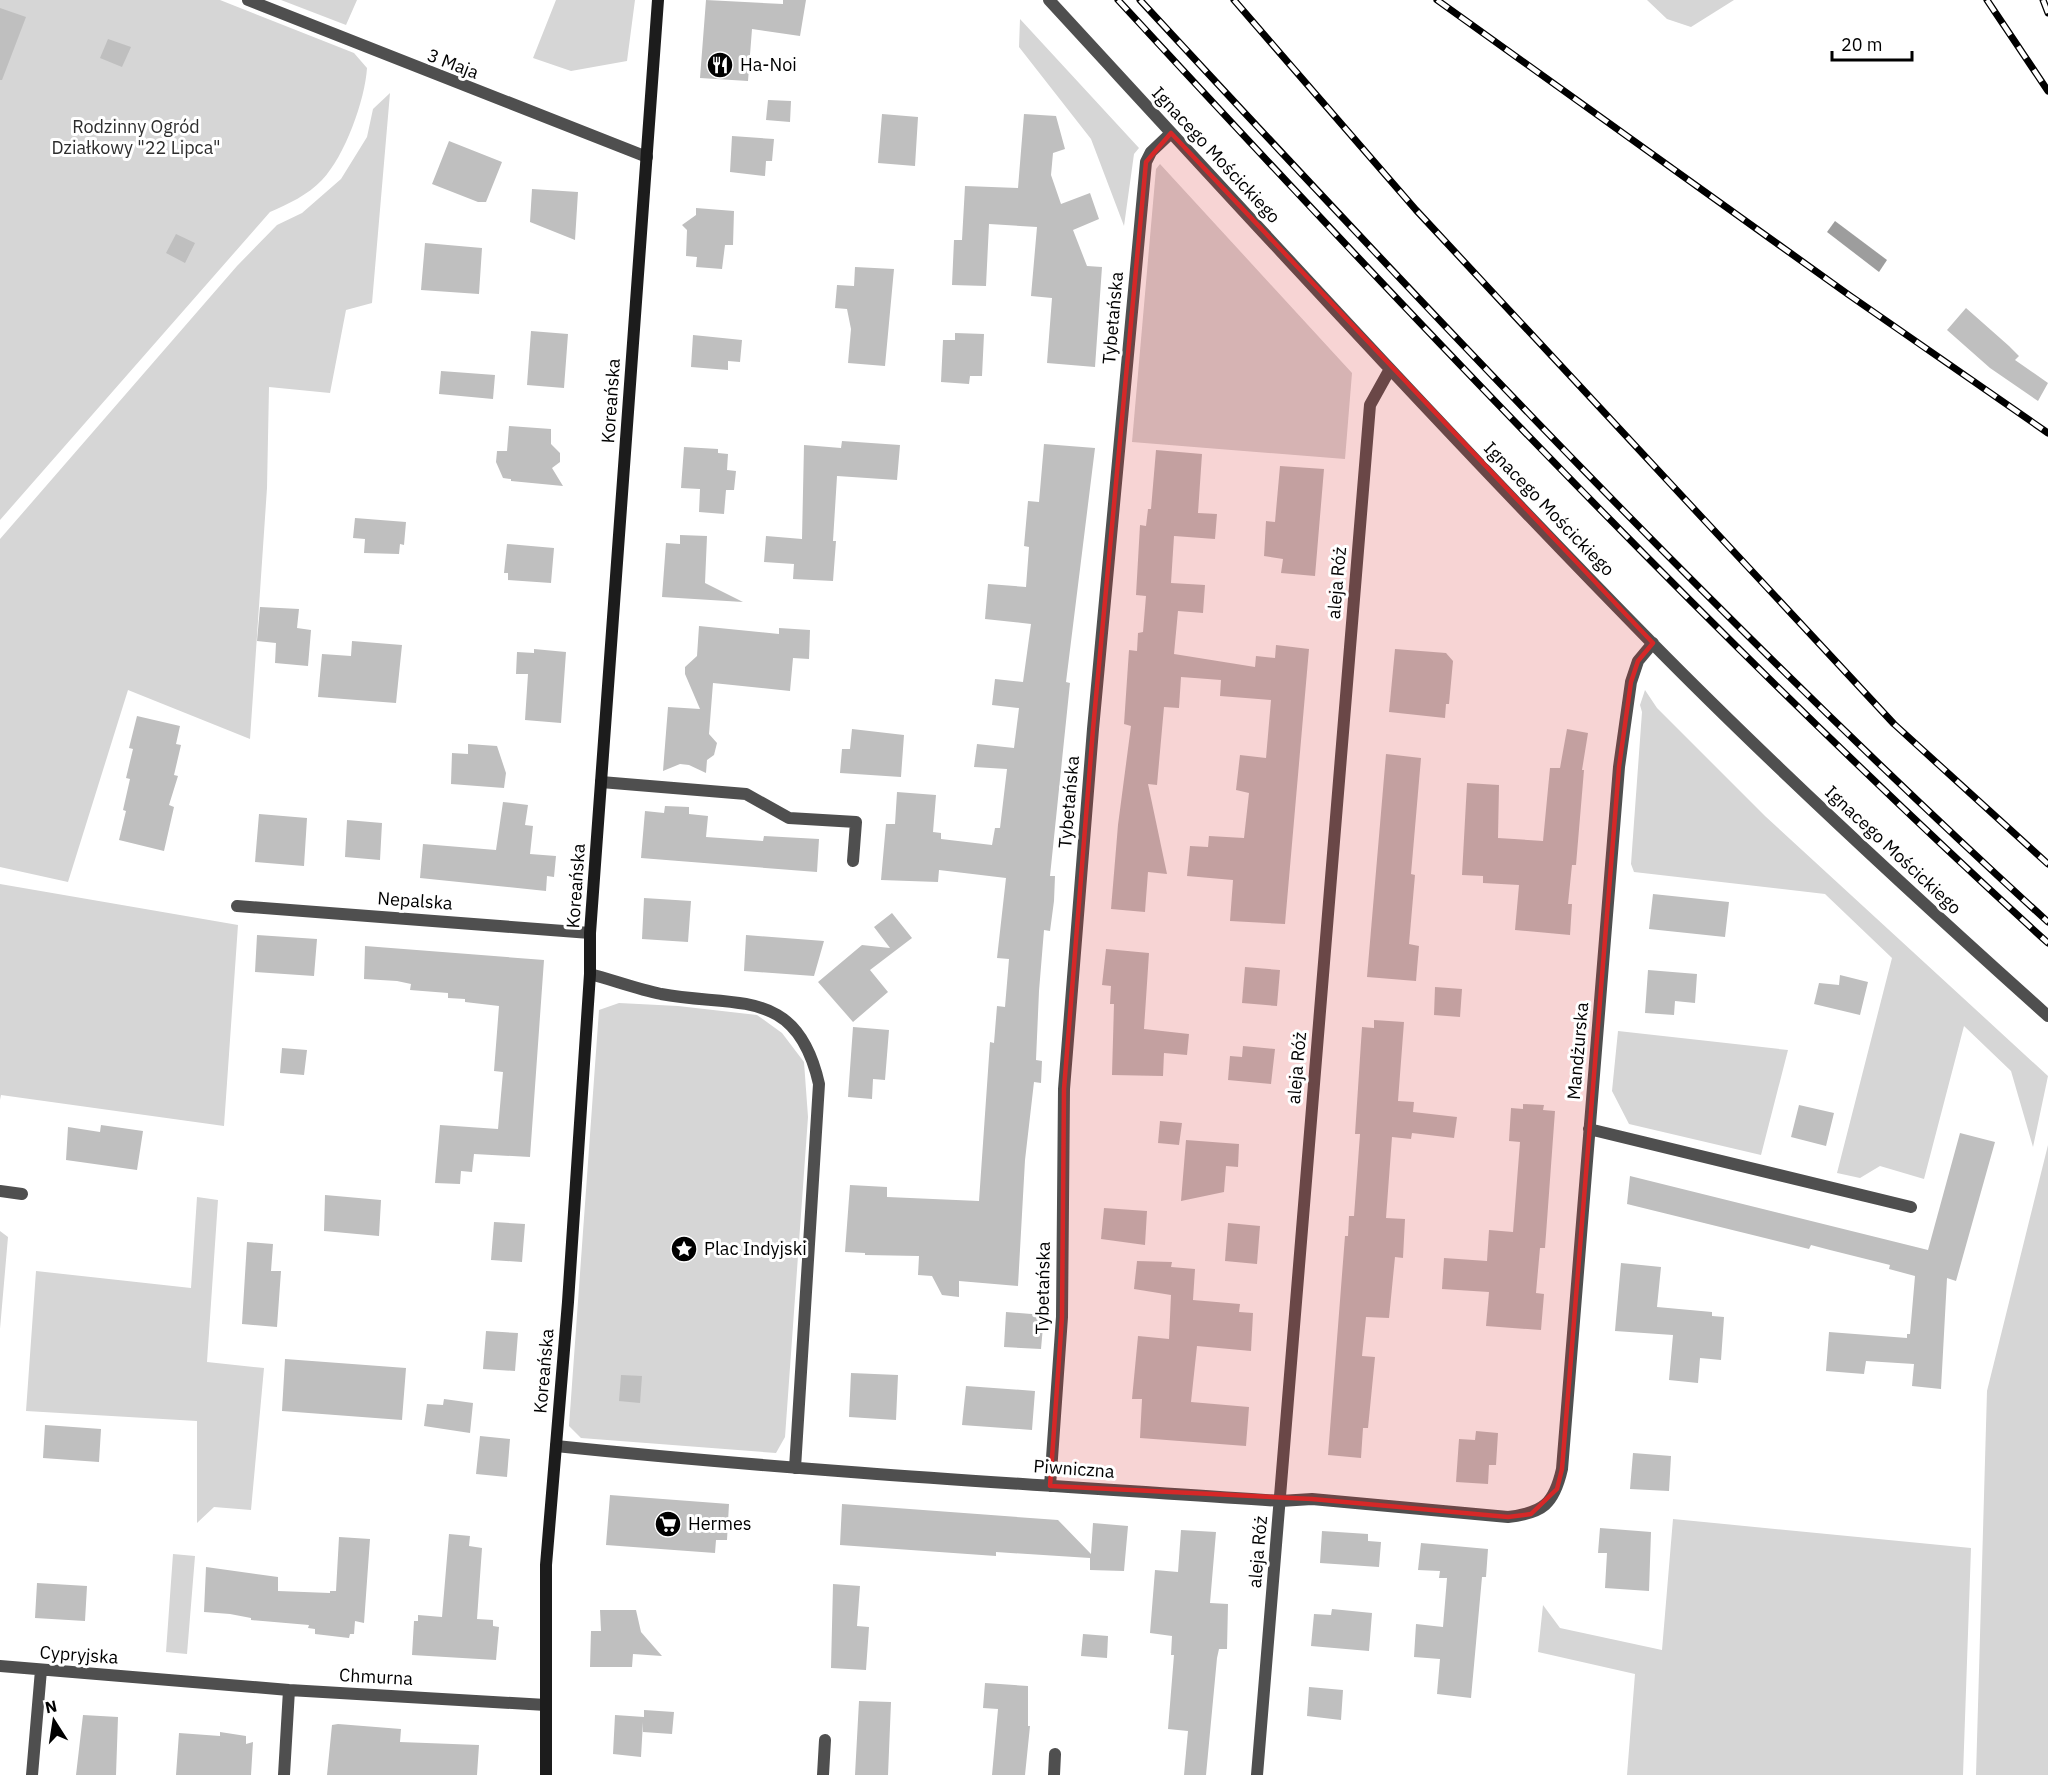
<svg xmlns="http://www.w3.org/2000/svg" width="2048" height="1775" viewBox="0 0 2048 1775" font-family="'IBM Plex Sans',sans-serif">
	<rect width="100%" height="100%" fill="#fff"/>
	<!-- green -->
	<path fill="#d6d6d6" d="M0,0h220l134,53 13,15c-2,32 -22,88 -45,112 -14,15 -34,24 -52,32l-270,308z
		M281,0h76l-11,25z
		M556,0h79l-8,61 -56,10 -38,-13z
		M1647,0h87l-43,27 -24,-8z
		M1020,19l119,129 -5,6 -10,72 -33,-87 -72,-92z
		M390,93l-18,210 -26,7 -16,83 -61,-6 -2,101 -17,251 -122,-49 -60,192 -68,-15v-328l237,-273 40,-41 25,-12 39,-34 26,-42 6,-28z
		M1160,164l192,209 -7,86 -213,-17 24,-273z
		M1645,690l12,18 108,108 283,260 -15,71 -22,-76 -47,-45 -40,153 -44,-13 -20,12 -23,-5 55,-215 -67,-64 -191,-22 -3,-8 11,-152 -2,-7z
		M0,884l238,41 -14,201 -223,-31 -1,5z
		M619,1003l59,3 79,9 25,18 22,29 4,55 -23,320 -9,16 -195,-15 -12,-12 30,-416z
		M1618,1031l170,19 -27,105 -132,-31 -17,-33z
		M2048,1145v630h-72l11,-384z
		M197,1197l21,3 -11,162 57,6 -13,142 -37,-3 -17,16v-102l-171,-10 10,-140 155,17z
		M0,1231l8,6 -8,92z
		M1673,1519l298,29 -8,227h-336l8,-101 -97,-22 5,-47 17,23 102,22z
		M173,1554l22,2 -8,98 -21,-2z"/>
	<!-- water -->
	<path fill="#9d9d9d" d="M1835,221l52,39 -8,12 -52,-40z"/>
	<!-- building -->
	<path fill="#bfbfbf" d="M706,0l77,4v-4h23l-6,36 -48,-7 -4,52 -48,-3z
		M0,8l26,9 -24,63h-2z
		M108,39l23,8 -9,20 -22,-9z
		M768,100l23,1 -1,21 -24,-2z
		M882,114l36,3 -3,49 -37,-3z
		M1024,114l32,2 9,33 -12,4 -2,22 10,29 29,-11 9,26 -26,11 14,36 15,1 -7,100 -48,-4 5,-65 -21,-2 6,-69 -48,-3 -3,62 -34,-1 2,-45h8l3,-54 53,2z
		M732,136l42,3 -2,22h-6l-1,15 -35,-4z
		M449,141l53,21 -16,40h-8l-46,-18z
		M532,189l46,3 -3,48 -45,-18z
		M696,208l38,3 -1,34h-8l-3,24 -26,-2 1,-10 -11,-1 1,-26 -5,-5 14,-10z
		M176,234l19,9 -10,20 -19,-10z
		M425,243l57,5 -3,46 -58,-4z
		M855,267l39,2 -9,97 -37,-3 3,-34 -4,-20 -12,-1 2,-23 17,1z
		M1966,308l43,38 10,10 -4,4 33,23 -10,18 -48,-33 -43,-38z
		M531,331l37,3 -4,54 -37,-3z
		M955,333l29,1 -2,42h-12l-1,8 -28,-2 2,-42h12z
		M693,335l49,5 -2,22 -12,-1v9l-37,-3z
		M441,371l54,4 -2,24 -54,-5z
		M509,426l42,3v15l9,9v9l-8,6 11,18 -52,-5v-2l-8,-1 -7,-16 1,-11h10z
		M842,441l58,4 -3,35 -60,-4 -4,65h3l-3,40 -40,-2 1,-15 -30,-2 2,-26 36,3 2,-94 37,3z
		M1044,444l51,4 -29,234 4,1 -20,193h5l-1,25 -4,30 -6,-1 -5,61 -3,69 6,1 -1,22 -7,-1 -9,78 -7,126 -59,-5v16l-17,-2 -10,-19 -14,-1 1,-19 -54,-1v-2l-20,-1 5,-67 37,2v10l92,4 11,-159 4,1 3,-37 8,1 4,-48 -12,-1 9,-80 -67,-8 -1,12 -57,-2 5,-56h9l2,-32 39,3 -3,37 8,1v6l51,6 3,-17h5l7,-59 -33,-2 3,-23 37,4 5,-40 -27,-3 3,-26 28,3 8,-58 -46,-5 3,-35 38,3 3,-40 -5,-1 4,-45 11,1z
		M684,447l34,2v4l10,1 -1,16 9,1 -2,19h-8l-2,24 -25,-2 1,-23 -19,-1z
		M1156,450l46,4 -4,59 19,1 -2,25 -41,-3 -3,47 34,2 -2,28 -25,-2 -4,43 81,13 1,-11 19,2 1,-13 33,4 -24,275 -55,-3 3,-41 -46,-4 3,-30 18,1 1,-11 35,2 5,-45 -13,-3 4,-35 26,3 5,-58 -51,-4 1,-16 -40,-3 -2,31 -15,-1 -7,78 -9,-1 19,90 -19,-2 -3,40 -34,-3 7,-84 13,-99 -7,-2 5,-74 8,1 1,-18 5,-1 3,-36 -10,-1 4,-70 6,1 2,-17h3z
		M1280,466l44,3 -9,107 -34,-3 2,-14 -19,-3 2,-35 9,1z
		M355,518l51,4 -2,23 -4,-1 -1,10 -35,-1 1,-14 -12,-1z
		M680,535l27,1 -2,47 38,19 -81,-5 4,-54 14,1z
		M507,544l47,4 -3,35 -43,-3v-7h-4z
		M260,607l39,2 -2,19 14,2 -3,36 -33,-3 1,-20 -19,-2z
		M699,626l80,8v-6l31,2 -1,29 -16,-1 -3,33 -77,-8 -4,51 8,9 -3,12 -7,5 -1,13 -17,-8 -9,-1 -17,7 5,-64 32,2 -15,-35v-7l12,-11z
		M352,641l50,4 -6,58 -78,-6 4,-43 29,2z
		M534,649l32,3 -5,71 -36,-3 3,-46h-12l1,-22 17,1z
		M1395,649l51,4 7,8 -4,43h-3l-1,14 -56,-6z
		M137,716l43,10 -4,18 5,1 -7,30 4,1 -9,29 5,2 -10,44 -45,-11 7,-29 -3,-1 7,-31 -4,-1 7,-29 -4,-1z
		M852,729l52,6 -3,42 -61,-4 2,-24h8z
		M1567,729l21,4 -6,37h2l-8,95h-4l-4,39h4l-2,31 -55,-5 4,-45 -36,-2v-7l-21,-1 5,-92 32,2 -1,53 45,3 7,-73h10z
		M468,744l29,2 9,27 -2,15 -53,-4 1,-31 16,1z
		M1386,754l35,4 -10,116 4,1 -6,69 10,2 -3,35 -49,-4z
		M503,802l25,3 -3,20 8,1 -3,28 26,2 -2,21 -7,-1 -1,15 -126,-13 3,-34 73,6z
		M665,806l24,1v7l19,2 -2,21 57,4 1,-5 55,3 -2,33 -176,-14 4,-47 19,2z
		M259,814l48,4 -3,48 -49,-4z
		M347,820l35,3 -2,37 -35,-3z
		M1653,894l76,8 -4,35 -76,-8z
		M644,898l47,3 -3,41 -46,-3z
		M892,913l20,25 -42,32 18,22 -35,30 -35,-40 44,-37 28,3 -16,-21z
		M257,935l60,4 -3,37 -59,-4z
		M746,935l78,6 -10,35 -70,-5z
		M365,946l179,14 -14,197 -56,-3 -2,18 -11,-1 -1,13 -25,-1 5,-58 58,4 5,-57 -9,-1 5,-65 -34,-4v-3l-17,-1v-5l-38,-3 1,-6 -14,-3 -33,-2z
		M1106,949l43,4 -5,76 45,5 -2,21 -23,-2 -1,23 -51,-1 2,-71h-4l1,-18 -9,-1z
		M1245,967l35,3 -3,36 -35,-3z
		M1648,970l49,4 -2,29 -20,-2 -1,14 -29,-2z
		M1840,975l28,7 -8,33 -46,-11 5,-21 20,2z
		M1435,987l27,2 -2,28 -26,-2z
		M1374,1020l30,2 -6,79 16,1 -1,10 44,5 -3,21 -42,-5 -1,6 -19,-2 -6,81 19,1 -2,39 -8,-1 -6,61 -23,-1 -4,39 13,1 -7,71h-5l-2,30 -33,-3 17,-219h3l1,-20h5l6,-82h-5l7,-107 12,1z
		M853,1027l36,3 -4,50 -12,-1 -1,20 -24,-2z
		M1243,1046l32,3 -4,35 -43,-4 2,-24 12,1z
		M282,1048l25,2 -3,25 -24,-2z
		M1523,1104l21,1 -1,5 12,1 -10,137h-5l-4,45 8,1 -3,36 -55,-4 3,-34 -47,-3 2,-31 43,3 2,-31 24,2 7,-90 -11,-1 2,-33 12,1z
		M1799,1105l35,8 -8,33 -35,-9z
		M1160,1121l22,2 -3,22 -21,-2z
		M101,1125l42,6 -6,39 -71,-10 2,-33 32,5z
		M1960,1133l35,9 -39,139 -9,-3 -6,111 -29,-3 2,-22 -48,-3 -2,13 -38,-3 3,-39 78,6v-4h3l5,-58 -26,-7 1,-4 -60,-15 -19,-5 -2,4 -182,-45 3,-28 298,74z
		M1186,1140l53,4 -1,23 -12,-1 -2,26 -43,9z
		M325,1195l56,5 -2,36 -55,-5z
		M1104,1208l43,3 -2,34 -44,-6z
		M494,1222l31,2 -3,38 -31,-2z
		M1228,1223l32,3 -3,38 -32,-3z
		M247,1242l26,2 -2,27h10l-4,56 -35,-3z
		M1137,1261l35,1 -1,5 24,2 -2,31 47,4 -1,8 14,1 -2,38 -54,-5 -6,56 58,5 -3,39 -106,-8 2,-39h-10l6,-63 31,3 2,-44 -37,-6z
		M1621,1263l40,4 -4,40 55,5v4l12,1 -3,43 -21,-2 -2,25 -29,-3 4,-45 -58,-4z
		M1006,1312l38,3 -3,34 -37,-2z
		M486,1331l32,2 -3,38 -32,-2z
		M285,1359l121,9 -4,52 -120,-9z
		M851,1373l47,2 -2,45 -47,-3z
		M621,1375l21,1 -2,27 -21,-2z
		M966,1386l69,5 -3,39 -70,-5z
		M444,1399l29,4 -3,30 -46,-7 3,-22 16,1z
		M45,1425l56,4 -2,33 -56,-4z
		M1476,1431l22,2 -2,32h-7l-1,19 -32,-2 3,-43 16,1z
		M480,1436l30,3 -3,38 -31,-3z
		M1633,1453l38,3 -2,35 -39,-2z
		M610,1495l119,9 -2,36h-11l-1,13 -109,-8z
		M842,1504l216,16 33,34 2,-31 35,3 -4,45 -34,-1v-12l-94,-6v4l-156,-11z
		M1600,1528l51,4 -2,59 -44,-3 2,-35h-9z
		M1181,1530l35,2 -6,71 18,1 -1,45h-8l-2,9 -11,117h-22l4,-44 -20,-2 6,-74h-3l1,-19 -22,-3 5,-63 23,2z
		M1322,1531l46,3v7l13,1 -2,25 -59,-4z
		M449,1534l21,2 -1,10 13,2 -5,71 16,1v6l6,1 -3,33 -84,-5 2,-34h4v-6l24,2z
		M339,1537l31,2 -6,84 -9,-2 -1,13h-4l-1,4 -34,-4v-5l-7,-1 1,-3 -58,-5v-2l-21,-4 -26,-2 2,-45 72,10v14l52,2v-2h6z
		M1421,1543l67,6 -2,28h-4l-11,121 -34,-4 3,-35 -26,-2 2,-33 27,3 4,-49h-8l1,-7 -22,-1z
		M37,1583l50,3 -2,35 -50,-3z
		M833,1584l27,2 -3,40 12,1 -3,43 -35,-2z
		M1332,1609l40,4 -3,38 -58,-5 3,-32 17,1z
		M600,1610h36l5,22 21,24 -29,-2 -1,13h-42l1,-36h10z
		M1083,1634l25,2 -1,22 -26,-2z
		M985,1683l43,3v40h2l-5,49h-33l6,-66 -15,-1z
		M1309,1687l34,3 -2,30 -34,-4z
		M859,1701l32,1 -3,73h-33z
		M644,1710l30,2 -2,22 -29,-2v-10l-2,35 -28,-3 2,-39 29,2z
		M83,1715l35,2 -2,58h-40z
		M338,1724l63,5 -1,13 79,3 -2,30h-150l5,-50z
		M220,1732l26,4v8l7,-2 -2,33h-75l3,-42 41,3z"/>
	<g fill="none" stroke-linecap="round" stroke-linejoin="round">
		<!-- street -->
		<path stroke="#4f4f4f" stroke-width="12" d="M248,0l399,157
			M1049,0c199,216 397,433 603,643 127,129 261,252 396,373
			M601,782l145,12 43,24 67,4 -3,39
			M237,906l353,27
			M590,974c23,6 47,15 71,20 76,14 136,-8 158,90l-24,384
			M1589,1129l322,78
			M0,1191l22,3
			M556,1446c241,25 483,39 724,55l32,-2 196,18c35,-4 46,-13 54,-48l57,-702 12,-85 7,-21 15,-18
			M1050,1486l12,-169 2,-228 29,-360 53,-567 5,-10 20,-19
			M0,1666l289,24 257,15
			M32,1775l9,-105
			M284,1775l5,-85
			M823,1775l2,-35
			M1054,1775l1,-21
			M1257,1775l113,-1370 20,-36"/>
		<!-- secondary -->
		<path stroke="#1c1c1c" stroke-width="12" d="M546,1775v-210l22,-263 22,-328v-41l68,-933"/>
		<defs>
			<path id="rail" d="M1118,0c300,325 603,645 930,943
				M1140,0c293,317 589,631 908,922
				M1234,0l182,210 478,514 154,140
				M1437,0l412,295 199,138
				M1987,0l61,91
				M2043,0l5,13"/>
		</defs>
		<!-- rail casing -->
		<use href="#rail" stroke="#000" stroke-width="7"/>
		<!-- rail -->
		<use href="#rail" stroke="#fff" stroke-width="4.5" stroke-dasharray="14" stroke-linecap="butt"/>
	</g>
	<!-- marked area -->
	<path fill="#d62828" fill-opacity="0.2" stroke="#d62828" stroke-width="4.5" stroke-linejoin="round" d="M1171,133l482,510 -15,18 -7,21 -12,85 -57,702 -5,20 -26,25 -23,3 -196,-18 -262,-13 12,-169 2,-228 29,-360 53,-567z"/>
	<!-- icons -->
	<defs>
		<symbol id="restaurant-disc" viewBox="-11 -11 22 22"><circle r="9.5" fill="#000" stroke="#fff"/><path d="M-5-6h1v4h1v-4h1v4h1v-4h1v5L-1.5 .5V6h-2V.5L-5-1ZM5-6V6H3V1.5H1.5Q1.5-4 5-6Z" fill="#fff"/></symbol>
		<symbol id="sight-disc" viewBox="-11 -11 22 22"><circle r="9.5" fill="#000" stroke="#fff"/><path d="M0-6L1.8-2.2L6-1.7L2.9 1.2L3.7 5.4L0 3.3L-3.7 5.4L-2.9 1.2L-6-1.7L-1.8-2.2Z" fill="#fff"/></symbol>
		<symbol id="supermarket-disc" viewBox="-11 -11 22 22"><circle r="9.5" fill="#000" stroke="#fff"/><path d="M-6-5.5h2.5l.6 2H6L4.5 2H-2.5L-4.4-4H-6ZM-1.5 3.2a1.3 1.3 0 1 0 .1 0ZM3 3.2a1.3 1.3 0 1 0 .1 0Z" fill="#fff"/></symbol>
	</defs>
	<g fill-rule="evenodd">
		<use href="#restaurant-disc" x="705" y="50" width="30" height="30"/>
		<use href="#sight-disc" x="669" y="1234" width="30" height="30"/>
		<use href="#supermarket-disc" x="653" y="1509" width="30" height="30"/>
	</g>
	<g text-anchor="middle" stroke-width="6" stroke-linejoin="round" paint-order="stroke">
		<!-- street labels -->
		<g font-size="18" fill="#000" stroke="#fff">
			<text transform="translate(453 64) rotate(21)" y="6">3 Maja</text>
			<text transform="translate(1216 155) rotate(47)" y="6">Ignacego Mościckiego</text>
			<text transform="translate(1113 318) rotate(-85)" y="6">Tybetańska</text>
			<text transform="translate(611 401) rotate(-86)" y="6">Koreańska</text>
			<text transform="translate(1549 509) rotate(46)" y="6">Ignacego Mościckiego</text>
			<text transform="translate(1337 583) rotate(-85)" y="6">aleja Róż</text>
			<text transform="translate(1069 802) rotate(-85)" y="6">Tybetańska</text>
			<text transform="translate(1893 850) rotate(43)" y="6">Ignacego Mościckiego</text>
			<text transform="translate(576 886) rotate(-86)" y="6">Koreańska</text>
			<text transform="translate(415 901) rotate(4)" y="6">Nepalska</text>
			<text transform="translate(1578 1051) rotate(-85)" y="6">Mandżurska</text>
			<text transform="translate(1297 1068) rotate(-85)" y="6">aleja Róż</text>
			<text transform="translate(1043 1288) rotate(-89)" y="6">Tybetańska</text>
			<text transform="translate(544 1371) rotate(-85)" y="6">Koreańska</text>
			<text transform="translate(1074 1469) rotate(4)" y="6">Piwniczna</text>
			<text transform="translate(1258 1552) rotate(-85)" y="6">aleja Róż</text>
			<text transform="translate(79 1655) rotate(4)" y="6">Cypryjska</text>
			<text transform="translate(376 1677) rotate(3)" y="6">Chmurna</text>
		</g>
		<!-- poi labels -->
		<g font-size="18" fill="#000" stroke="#fff" text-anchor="start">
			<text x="740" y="71">Ha-Noi</text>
			<text x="704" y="1255">Plac Indyjski</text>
			<text x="688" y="1530">Hermes</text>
		</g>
		<!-- park labels -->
		<g font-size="18" fill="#2d2d2d" stroke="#fff">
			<text x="136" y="133">Rodzinny Ogród<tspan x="136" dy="21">Działkowy "22 Lipca"</tspan></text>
		</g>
	</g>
	<!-- north arrow -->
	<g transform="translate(54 1721) rotate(348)" stroke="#ffffff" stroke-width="4.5" paint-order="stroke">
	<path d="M0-4.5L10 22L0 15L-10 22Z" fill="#000000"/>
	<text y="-9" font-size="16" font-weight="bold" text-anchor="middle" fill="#000000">N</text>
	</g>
	<!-- scale -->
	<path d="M1832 51v9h80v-9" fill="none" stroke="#000000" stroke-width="3"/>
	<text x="1841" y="51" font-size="18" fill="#000000" stroke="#ffffff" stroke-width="4.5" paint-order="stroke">20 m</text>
</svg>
